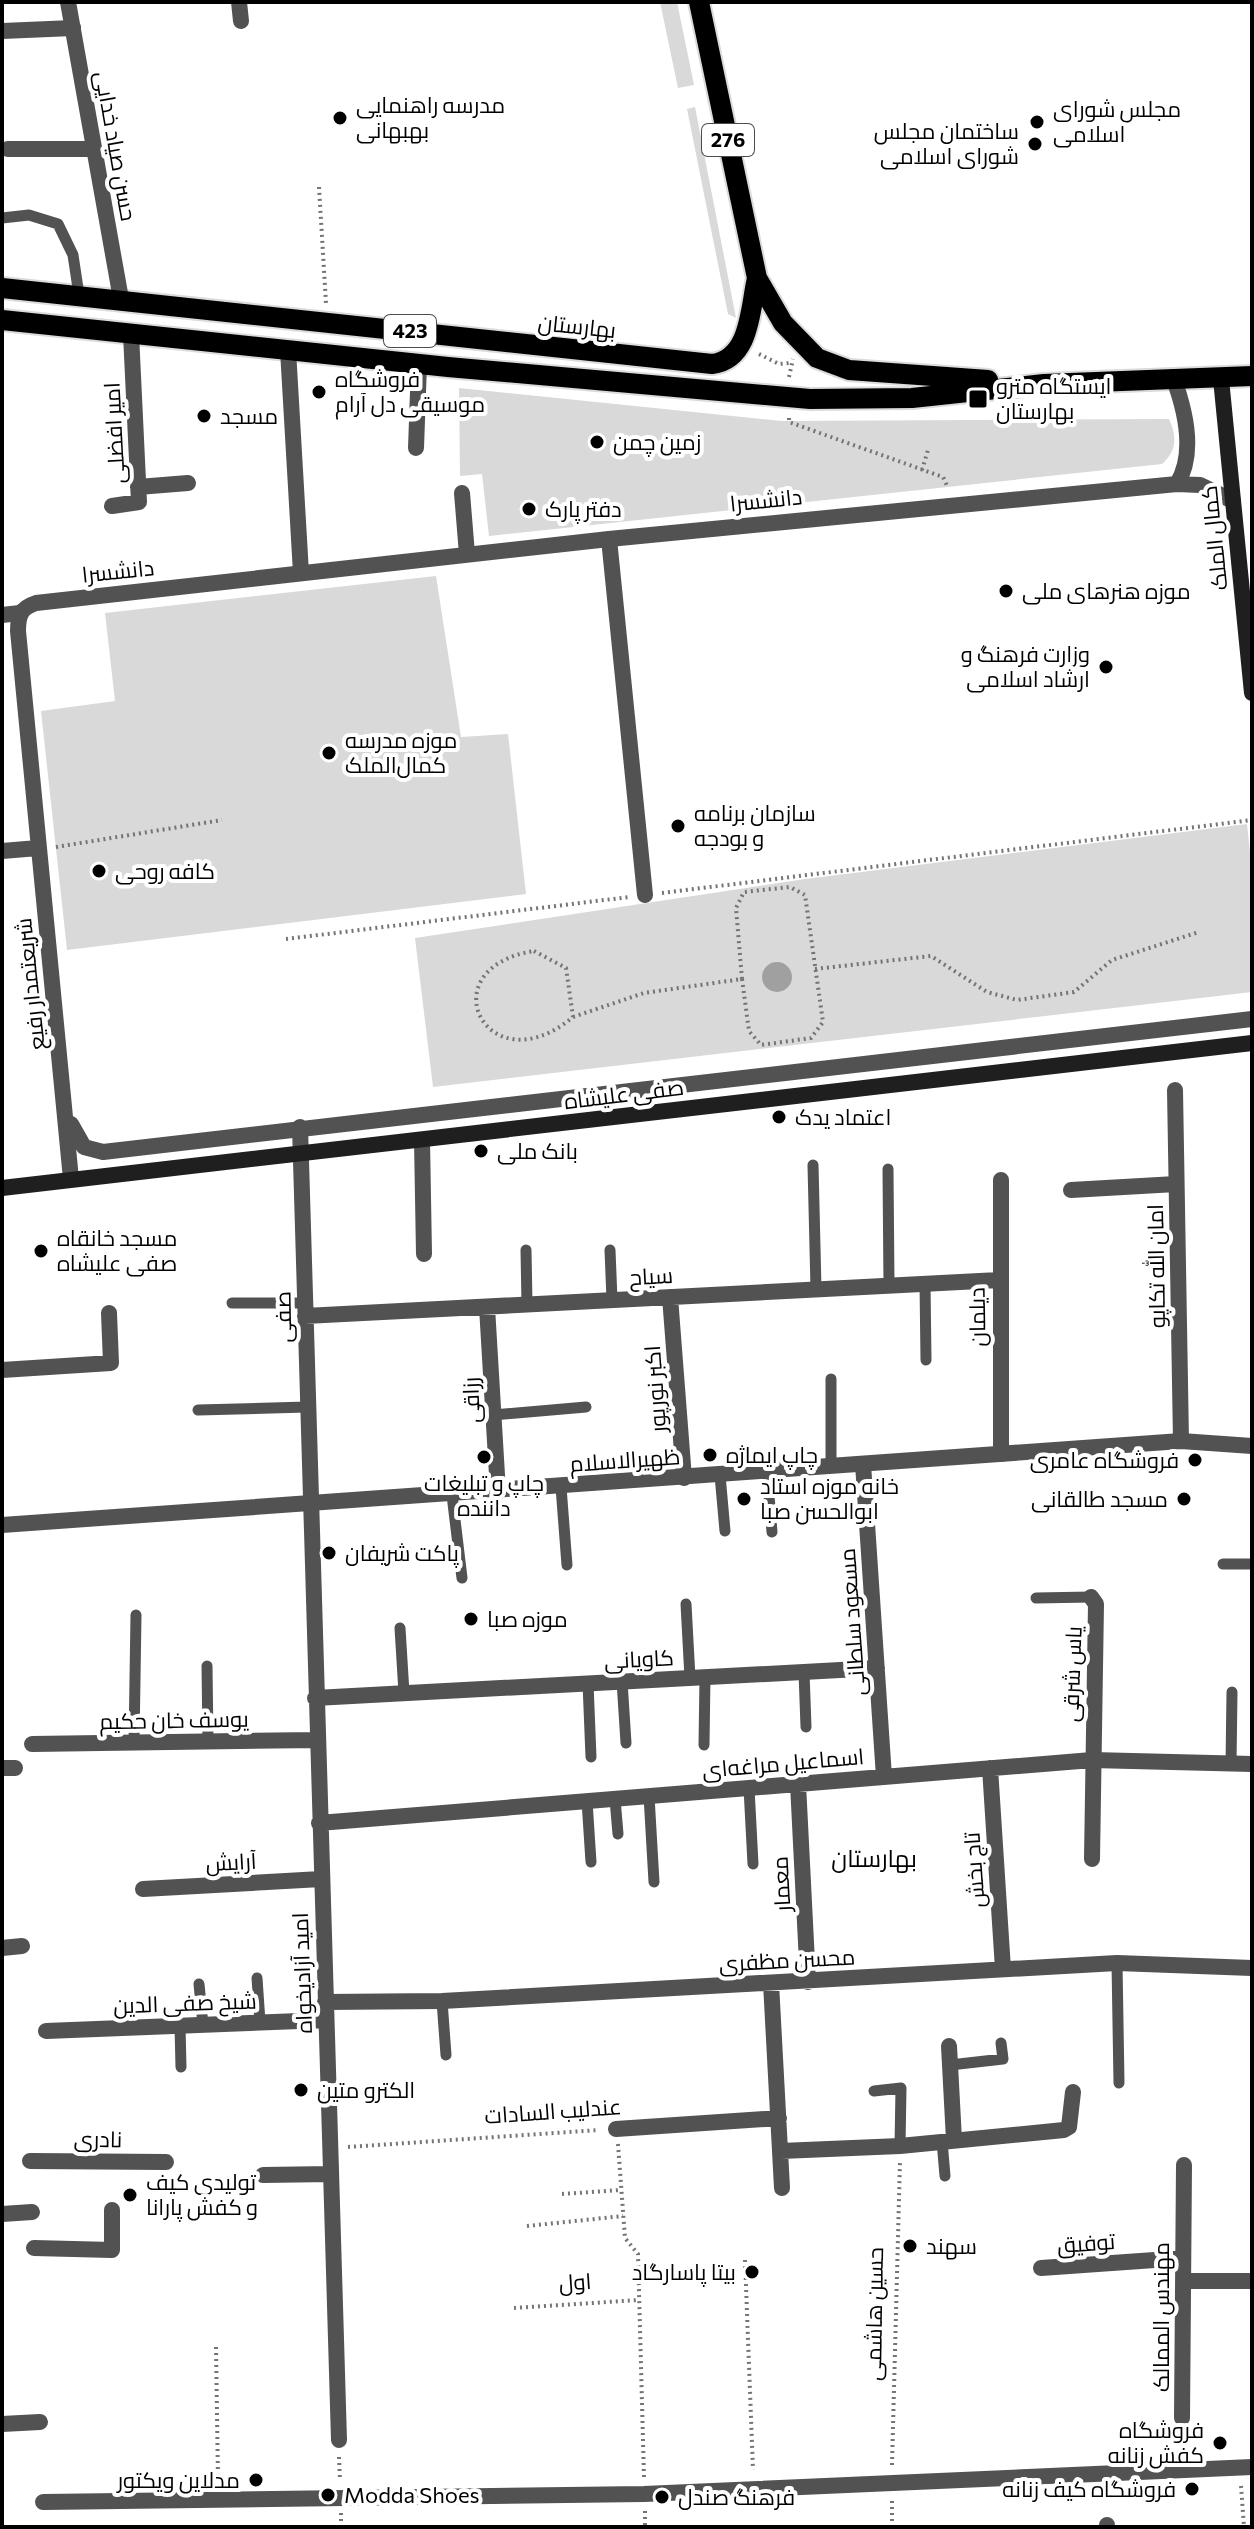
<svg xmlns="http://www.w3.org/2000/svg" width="1254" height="2529" viewBox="0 0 1254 2529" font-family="Commissioner,Cairo,sans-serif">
	<rect width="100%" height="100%" fill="#fff"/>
	<!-- green -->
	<path fill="#d9d9d9" d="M660,2h17l17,83 -16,3z
		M695,107l41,211 -8,-4 -41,-205z
		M459,388l323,33 387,-2c8,17 8,32 -7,45l-673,72 -7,-62 -22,2z
		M436,576l25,161 47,-3 18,160 -459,56 -26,-239 74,-10 -10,-88z
		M1247,824l5,47v121l-819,95 -18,-149 390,-59z"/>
	<!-- water -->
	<path fill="#a0a0a0" d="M762 977a15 15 0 1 1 30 0a15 15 0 1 1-30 0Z"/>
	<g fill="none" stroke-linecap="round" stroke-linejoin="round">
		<defs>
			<path id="primary" d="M699,2l58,276 26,45 34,35 32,12 139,10
				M2,288l710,76c39,-5 38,-56 45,-86
				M2,320l446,47 362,32 102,-1 132,-14 208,-8"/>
		</defs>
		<!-- primary casing -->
		<use href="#primary" stroke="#dbdbdb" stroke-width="24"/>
		<!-- path -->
		<path stroke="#747474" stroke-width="4" stroke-dasharray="2 4" stroke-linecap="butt" d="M319,187l7,116
			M759,354l20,10 11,-1
			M789,377l4,-18
			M789,418v4l154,55 5,11
			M922,470l6,-20
			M56,847l166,-27
			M662,893l590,-73
			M286,939l343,-42
			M534,951l32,17 7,49c-86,72 -147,-49 -39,-66z
			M815,969l116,-13 56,36 30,8 57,-8 38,-32 87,-28
			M573,1017l71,-24 98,-14 -6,-71 8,-16 46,-5 15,8 18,127 -12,16 -50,7 -12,-14 -7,-52
			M618,2144l7,94 13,16 6,224
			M348,2147l251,-17
			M562,2194l59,-4
			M527,2226l96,-10
			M745,2260l8,210
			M514,2308l125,-8
			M216,2347l2,134
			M1182,2432v20
			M339,2457l1,24
			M892,2465l8,-304
			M1241,2486l3,41
			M892,2501v26
			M645,2511v16
			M341,2513v14"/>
		<!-- service -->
		<path stroke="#525252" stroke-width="11" d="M2,218l27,-3 29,9 15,31 6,40
			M813,1165l3,124
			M888,1169l1,116
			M526,1250l1,54
			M610,1250l2,50
			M925,1283l1,77
			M232,1303h73
			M831,1379v88
			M198,1410l109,-3
			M493,1415l93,-8
			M767,1472l5,60
			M720,1475l5,56
			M561,1487l6,78
			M452,1495l10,83
			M1223,1564h29
			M1036,1598l55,-1
			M686,1604l4,74
			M400,1628l4,65
			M207,1666l1,76
			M804,1672l2,55
			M622,1681l4,62
			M588,1683l3,74
			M134,1743l2,-128
			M704,1745l1,-68
			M1231,1764l1,-72
			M749,1788l4,76
			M649,1796l5,86
			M615,1799l3,35
			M587,1801l4,61
			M1117,1963l2,120
			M257,1978l3,44
			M199,1984l4,41
			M442,2001l4,54
			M180,2026l1,41
			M950,2065l53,-6 -2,-16
			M874,2091l27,-3 -1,58
			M942,2141l3,35"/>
		<!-- pedestrian -->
		<path stroke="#525252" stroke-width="16" d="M43,2502l601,-8 608,-27"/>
		<!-- minor -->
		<path stroke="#525252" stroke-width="16" d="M239,2l2,19
			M2,31l71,-3
			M8,149h86
			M288,350l13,223
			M416,448l3,-84
			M138,487l50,-4
			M462,493l5,61
			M112,506l27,-4 -8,-168
			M609,539l36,356
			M2,615l18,-2
			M1175,1090l6,351
			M300,1127l39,1313
			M422,1140l2,114
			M1071,1190l105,-6
			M670,1297l14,181
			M487,1307l11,185
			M305,1316l694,-36
			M2,1370l109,-7 -2,-50
			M1001,1454v-274
			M863,1464l21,313
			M1091,1597l5,7 -4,255
			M315,1698l562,-30
			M32,1744l284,-4
			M2,1768h13
			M990,1768l13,201
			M798,1784l10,198
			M319,1823l773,-63 160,4
			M143,1889l178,-10
			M771,1983l11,205
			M325,2002l117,-1 675,-38 135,5
			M46,2031l280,-11
			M949,2046l5,94
			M616,2129l163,-11
			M781,2151l119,-5 164,-16 5,-3 4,-35
			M30,2161l136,1
			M263,2175l68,-1
			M2,2214l30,-2
			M34,2248l78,2v-40
			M1041,2268l142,-10
			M1183,2281h69
			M1182,2418l2,-253
			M2,2424l38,-2
			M1107,2527v-2"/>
		<!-- tertiary -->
		<path stroke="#525252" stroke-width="16" d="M68,2l53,297
			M1173,377c12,32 23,76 4,107
			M2,851l36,-3
			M71,1124l13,23 19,5 1149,-133
			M71,1179l-53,-548c0,-16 3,-23 18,-28l573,-64 568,-55 23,1 33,16
			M2,1525l1179,-84 71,5
			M2,1948l20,-2"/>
		<!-- secondary -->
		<path stroke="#1f1f1f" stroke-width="16" d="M1221,379l31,314
			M2,1188l1250,-145"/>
		<!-- primary -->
		<use href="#primary" stroke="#000" stroke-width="20"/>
	</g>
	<!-- markers -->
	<g fill="#000" stroke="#fff" stroke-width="3">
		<circle cx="340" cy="118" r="8"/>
		<circle cx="1037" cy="122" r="8"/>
		<circle cx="1035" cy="144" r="8"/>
		<circle cx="319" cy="392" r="8"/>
		<rect x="968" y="389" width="20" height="20" rx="4"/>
		<circle cx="204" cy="416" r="8"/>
		<circle cx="597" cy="442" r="8"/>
		<circle cx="529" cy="509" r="8"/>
		<circle cx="1006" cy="591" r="8"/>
		<circle cx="1106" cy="667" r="8"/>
		<circle cx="329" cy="753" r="8"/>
		<circle cx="678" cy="826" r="8"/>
		<circle cx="99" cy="871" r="8"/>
		<circle cx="779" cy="1117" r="8"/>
		<circle cx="481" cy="1151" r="8"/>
		<circle cx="41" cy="1251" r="8"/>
		<circle cx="710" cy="1455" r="8"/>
		<circle cx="484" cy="1457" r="8"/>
		<circle cx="1195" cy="1460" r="8"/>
		<circle cx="744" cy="1499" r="8"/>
		<circle cx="1184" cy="1499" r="8"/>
		<circle cx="329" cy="1553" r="8"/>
		<circle cx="471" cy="1619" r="8"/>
		<circle cx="301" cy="2090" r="8"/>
		<circle cx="130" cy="2195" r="8"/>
		<circle cx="910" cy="2246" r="8"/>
		<circle cx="752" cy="2272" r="8"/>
		<circle cx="1220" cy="2443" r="8"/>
		<circle cx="256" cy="2480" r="8"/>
		<circle cx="1192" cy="2489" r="8"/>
		<circle cx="328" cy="2495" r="8"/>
		<circle cx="662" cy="2497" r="8"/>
	</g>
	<g text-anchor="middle" stroke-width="8" stroke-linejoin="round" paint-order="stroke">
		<!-- shield labels -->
		<g fill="#fff" stroke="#4c4c4c" stroke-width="2">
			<rect x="702" y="124" width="52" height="32" rx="6"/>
			<rect x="384" y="315" width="52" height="32" rx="6"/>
		</g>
		<g font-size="20" font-weight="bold" fill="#000">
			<text x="728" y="147">276</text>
			<text x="410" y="338">423</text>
		</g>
		<!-- poi labels -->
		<g font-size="22" fill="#000" stroke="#fff" text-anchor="start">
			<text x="356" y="113">مدرسه راهنمایی<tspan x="356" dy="25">بهبهانی</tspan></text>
			<text x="1053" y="117">مجلس شورای<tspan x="1053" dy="25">اسلامی</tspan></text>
			<text x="1019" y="139" text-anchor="end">ساختمان مجلس<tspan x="1019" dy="25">شورای اسلامی</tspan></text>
			<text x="335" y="387">فروشگاه<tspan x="335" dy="25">موسیقی دل آرام</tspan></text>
			<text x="996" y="394">ایستگاه مترو<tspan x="996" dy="25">بهارستان</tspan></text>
			<text x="220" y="424">مسجد</text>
			<text x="613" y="450">زمین چمن</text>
			<text x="545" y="517">دفتر پارک</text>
			<text x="1022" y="599">موزه هنرهای ملی</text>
			<text x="1090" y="662" text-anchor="end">وزارت فرهنگ و<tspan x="1090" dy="25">ارشاد اسلامی</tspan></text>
			<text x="345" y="748">موزه مدرسه<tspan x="345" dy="25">کمال‌الملک</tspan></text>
			<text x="694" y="821">سازمان برنامه<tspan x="694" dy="25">و بودجه</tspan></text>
			<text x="115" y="879">کافه روحی</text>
			<text x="795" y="1125">اعتماد یدک</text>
			<text x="497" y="1159">بانک ملی</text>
			<text x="57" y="1246">مسجد خانقاه<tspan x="57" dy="25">صفی علیشاه</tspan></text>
			<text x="726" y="1463">چاپ ایماژه</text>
			<text x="1179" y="1468" text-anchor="end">فروشگاه عامری</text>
			<text x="484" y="1491" text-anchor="middle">چاپ و تبلیغات<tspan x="484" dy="25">داننده</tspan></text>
			<text x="760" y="1494">خانه موزه استاد<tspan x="760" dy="25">ابوالحسن صبا</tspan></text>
			<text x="1168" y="1507" text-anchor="end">مسجد طالقانی</text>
			<text x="345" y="1561">پاکت شریفان</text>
			<text x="487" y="1627">موزه صبا</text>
			<text x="317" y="2098">الکترو متین</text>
			<text x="146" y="2190">تولیدی کیف<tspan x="146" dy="25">و کفش پارانا</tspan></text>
			<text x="926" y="2254">سهند</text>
			<text x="736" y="2280" text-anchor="end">بیتا پاسارگاد</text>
			<text x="1204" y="2438" text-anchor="end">فروشگاه<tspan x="1204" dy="25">کفش زنانه</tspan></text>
			<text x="240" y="2488" text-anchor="end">مدلاین ویکتور</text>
			<text x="1176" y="2497" text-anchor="end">فروشگاه کیف زنانه</text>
			<text x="344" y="2503">Modda Shoes</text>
			<text x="678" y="2505">فرهنگ صندل</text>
		</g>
		<!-- street labels -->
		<g font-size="22" fill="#000" stroke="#fff">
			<text transform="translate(116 146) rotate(80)" y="8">حسن صیاد خدایی</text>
			<text transform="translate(577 326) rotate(6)" y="8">بهارستان</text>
			<text transform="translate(114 433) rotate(-93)" y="8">امیر افضلی</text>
			<text transform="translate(766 500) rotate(-6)" y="8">دانشسرا</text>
			<text transform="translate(1214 538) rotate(-96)" y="8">کمال الملک</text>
			<text transform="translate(118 571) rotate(-6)" y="8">دانشسرا</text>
			<text transform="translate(30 984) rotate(-96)" y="8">شریعتمدار رفیع</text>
			<text transform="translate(624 1094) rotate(-7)" y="8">صفی علیشاه</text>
			<text transform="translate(1156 1266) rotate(-91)" y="8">امان الله تکاپو</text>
			<text transform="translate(651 1276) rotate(-3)" y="8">سیاح</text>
			<text transform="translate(283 1317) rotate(-91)" y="8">صفی</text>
			<text transform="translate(977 1317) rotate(-91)" y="8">دیلمان</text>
			<text transform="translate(655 1389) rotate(-94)" y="8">اکبر نورپور</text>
			<text transform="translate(471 1400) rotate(-92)" y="8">رزاقی</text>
			<text transform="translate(625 1460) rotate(-4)" y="8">ظهیرالاسلام</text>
			<text transform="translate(852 1622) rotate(-94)" y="8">مسعود سلطانی</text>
			<text transform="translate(639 1659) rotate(-3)" y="8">کاویانی</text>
			<text transform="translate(1072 1674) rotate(-88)" y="8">یاس شرقی</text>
			<text transform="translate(174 1720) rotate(-1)" y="8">یوسف خان حکیم</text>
			<text transform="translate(783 1763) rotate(-5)" y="8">اسماعیل مراغه‌ای</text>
			<text transform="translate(231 1862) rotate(-3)" y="8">آرایش</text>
			<text transform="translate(974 1870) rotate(-94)" y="8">تاج بخش</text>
			<text transform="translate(781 1884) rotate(-93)" y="8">معمار</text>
			<text transform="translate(787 1960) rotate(-3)" y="8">محسن مظفری</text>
			<text transform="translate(302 1973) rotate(-92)" y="8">امید آزادیخواه</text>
			<text transform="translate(185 2003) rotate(-2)" y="8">شیخ صفی الدین</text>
			<text transform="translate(553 2111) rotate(-4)" y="8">عندلیب السادات</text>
			<text transform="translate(98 2139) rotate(1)" y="8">نادری</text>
			<text transform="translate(1086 2243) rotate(-4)" y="8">توفیق</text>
			<text transform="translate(575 2282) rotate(-4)" y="8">اول</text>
			<text transform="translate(874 2314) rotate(-89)" y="8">حسین هاشمی</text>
			<text transform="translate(1161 2317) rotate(-90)" y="8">مهندس‌ الممالک</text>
		</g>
		<!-- neighbourhood labels -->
		<g font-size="24" fill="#000" stroke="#fff">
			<text x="874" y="1867">بهارستان</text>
		</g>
	</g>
	<!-- border -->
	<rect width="1254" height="2529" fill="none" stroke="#000000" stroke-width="8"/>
</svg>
